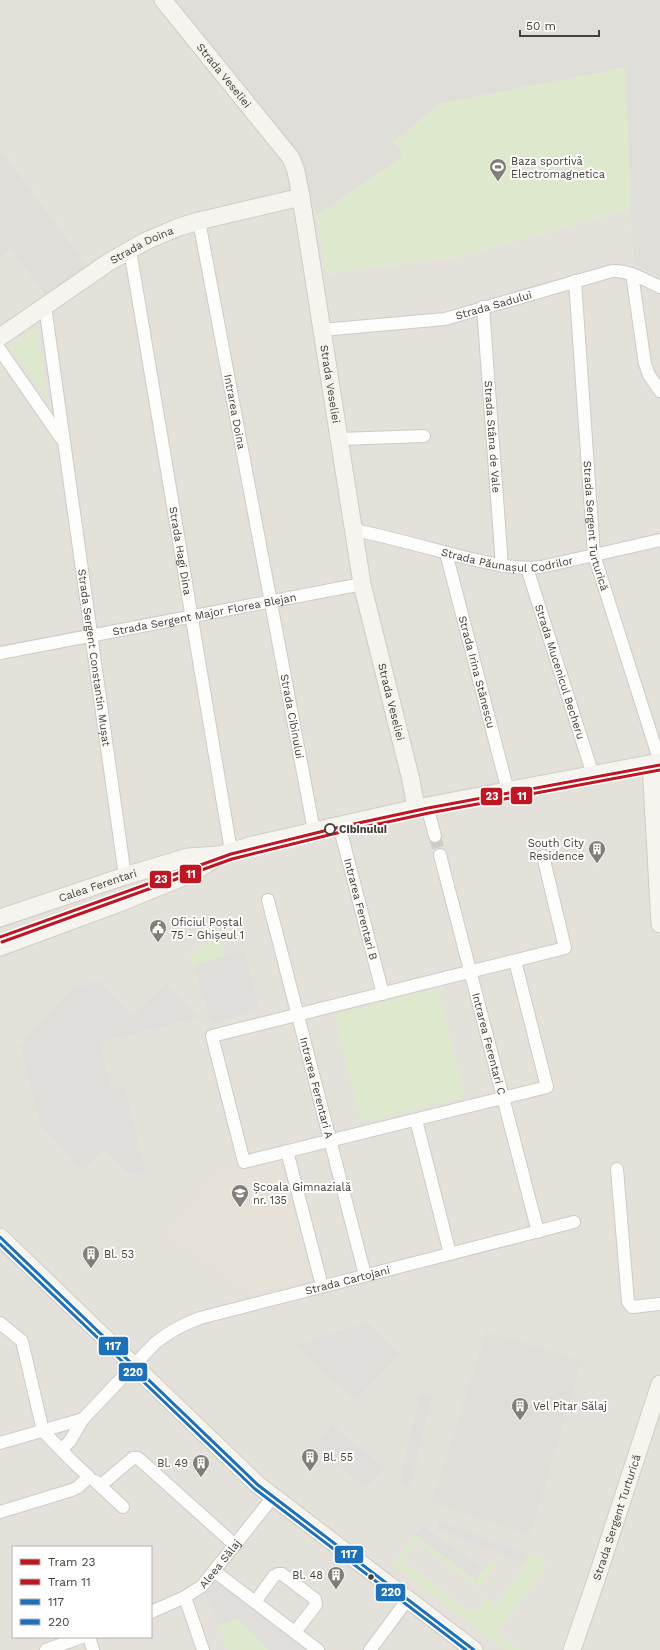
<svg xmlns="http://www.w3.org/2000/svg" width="660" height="1650" viewBox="0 0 660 1650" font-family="'Work Sans',sans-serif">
	<rect width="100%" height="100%" fill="#f0efeb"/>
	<!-- residential -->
	<path fill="#e3e1d9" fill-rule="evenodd" d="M0,0h170l134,177 13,39 10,57 130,-16 174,-49 2,56 27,14v1372h-660v-1392l12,-8 75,15 -87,-117zM13,1547h138v90h-138z"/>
	<!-- industrial -->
	<path fill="#e0ded9" d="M170,0h490v278l-27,-14 -8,-196 -185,36 -46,38 10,14 -87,60 -13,-39z
		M0,148l87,117 -39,33 -36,-48 -12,8z
		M487,1331l95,30 -52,175 -99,-34z"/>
	<!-- education -->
	<path fill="#e6e2d7" d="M276,1161l29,118 -51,14 -84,-60 50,-58z"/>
	<!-- green -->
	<path fill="#dde8cd" d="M625,68l6,140 -174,49 -131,16 -9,-57 87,-60 -10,-14 46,-38z
		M37,327l11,72 -39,-52z
		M219,936l6,20 -32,10 -4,-12z
		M438,988l27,108 -104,27 -27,-108z
		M415,1535l60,45 13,-16h9l-18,24 -62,-47 -15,19 72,55 13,-17 9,7 20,-26 13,-24 18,7 -6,12 -44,58 24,18h-16l-112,-85z
		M237,1618l32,32h-42l-9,-25z"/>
	<!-- parking -->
	<path fill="#dfdedb" d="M245,950l15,59 -48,13 -19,-56z
		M98,981l34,35 34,-33 33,34 -99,25 12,47 12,-2 21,84 -16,4 -25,-26 -22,21 -41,-44 -21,-81 52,-56z
		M366,1322l34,32 -45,47 -60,-56z
		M420,1393l12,3 -22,93 -10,-8z
		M332,1425l52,43 -15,16 -4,1 -4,-1 -42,-35v-6z
		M439,1520l71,28 19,7 -5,9 -88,-36z
		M422,1526l62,43 -8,11 -61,-45z
		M214,1571l104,79h-49l-32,-32 -19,7 -16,-39z"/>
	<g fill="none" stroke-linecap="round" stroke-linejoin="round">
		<!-- street-tunnel -->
		<path stroke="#ceccc7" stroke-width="12" stroke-dasharray="12 6" stroke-linecap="butt" d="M435,836l5,19"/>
		<defs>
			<g id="street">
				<path id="s1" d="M199,221l115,610"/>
				<path id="s2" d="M130,250l101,601"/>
				<path d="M632,274l13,90 4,11 11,16"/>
				<path id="s3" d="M575,281l19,274 66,207"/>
				<path id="s4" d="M45,306l80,570"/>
				<path id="s5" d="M483,307l19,259"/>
				<path id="s6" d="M322,330l123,-11 167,-48c17,-1 33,9 48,16"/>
				<path d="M0,350l61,88"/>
				<path d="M340,439l84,-3"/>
				<path id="s7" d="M354,530c36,7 73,18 109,27 26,6 51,13 78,10l119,-27"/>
				<path id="s8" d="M446,553l62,238"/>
				<path id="s9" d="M527,568l66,207"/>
				<path id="s10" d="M0,653l362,-69"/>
				<path d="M427,806l8,30"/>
				<path id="s11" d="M339,825l44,169"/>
				<path id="s12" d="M440,855l98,377"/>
				<path id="s13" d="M268,900l97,375"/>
				<path d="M515,961l32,126 -303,75 -32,-126 353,-88 -22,-92"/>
				<path d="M416,1120l34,134"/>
				<path d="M287,1151l35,135"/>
				<path d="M617,1169l11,133 4,5 28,-3"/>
				<path d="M0,1323l22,18 21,90 28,29 18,17 -11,10 -6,3 -72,22"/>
				<path id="s14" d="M0,1443l83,-24 72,-76c14,-11 28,-19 45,-25l374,-96"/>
				<path d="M62,1449l8,-8 13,-22"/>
				<path d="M95,1481l28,26"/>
				<path d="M101,1485l32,-27h5l97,87"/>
				<path d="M214,1571l104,79"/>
				<path d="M185,1597l18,53"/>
				<path d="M255,1602l19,-26 4,-2h4l33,25 1,6 -21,27"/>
				<path id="s15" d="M151,1612l34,-15 17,-11 71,-89"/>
				<path d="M89,1637l4,13"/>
				<path d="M46,1650l36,-13"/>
				<path d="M370,1650l38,-51"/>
			</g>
			<g id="secondary">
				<path id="s16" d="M163,0l128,158 5,13 5,26 61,387 49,196 5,28"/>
				<path id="s17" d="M0,337l109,-75 37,-21 33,-14 20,-6 102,-24"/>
				<path d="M651,764l9,160"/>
				<path id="s18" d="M0,918l125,-42 63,-19 30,-2"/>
				<path d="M0,947l114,-42 79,-32 27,-18 33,-10 163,-37 244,-46"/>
				<path d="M0,1237l258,248 216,165"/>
				<path id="s19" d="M572,1650l24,-70 64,-196"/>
			</g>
		</defs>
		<!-- street casing -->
		<use href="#street" stroke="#cccbc7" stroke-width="14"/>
		<!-- secondary casing -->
		<use href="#secondary" stroke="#ceccc3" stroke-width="19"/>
		<!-- street -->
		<use href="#street" stroke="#fdfdfc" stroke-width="12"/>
		<!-- secondary -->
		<use href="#secondary" stroke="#f6f4ef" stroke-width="17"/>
		<defs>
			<path id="bus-1" d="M0,1237l258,248 216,165"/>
			<path id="bus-2" d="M0,1244l255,245 211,161"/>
		</defs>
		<!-- bus-1 casing -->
		<use href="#bus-1" stroke="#fff" stroke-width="6"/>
		<!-- bus-2 casing -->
		<use href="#bus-2" stroke="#fff" stroke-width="6"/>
		<!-- bus-1 -->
		<use href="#bus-1" stroke="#1d71b8" stroke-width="3"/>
		<!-- bus-2 -->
		<use href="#bus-2" stroke="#1d71b8" stroke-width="3"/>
		<defs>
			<path id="tram-1" d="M0,937l231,-83 109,-27 88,-19 232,-43"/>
			<path id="tram-2" d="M2,942l230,-83 109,-27 88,-19 231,-43"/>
		</defs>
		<!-- tram-1 casing -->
		<use href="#tram-1" stroke="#fff" stroke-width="6"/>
		<!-- tram-2 casing -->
		<use href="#tram-2" stroke="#fff" stroke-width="6"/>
		<!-- tram-1 -->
		<use href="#tram-1" stroke="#be1622" stroke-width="3"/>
		<!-- tram-2 -->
		<use href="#tram-2" stroke="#be1622" stroke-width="3"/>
	</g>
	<!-- icons -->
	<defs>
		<symbol id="stadium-pin" viewBox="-11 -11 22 30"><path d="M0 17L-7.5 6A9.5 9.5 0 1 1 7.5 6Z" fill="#827d77" stroke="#fff"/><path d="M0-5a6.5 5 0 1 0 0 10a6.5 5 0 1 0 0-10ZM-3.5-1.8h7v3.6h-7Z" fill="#fff"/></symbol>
		<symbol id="building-pin" viewBox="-11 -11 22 30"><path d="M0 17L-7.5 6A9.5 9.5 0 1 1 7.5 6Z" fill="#827d77" stroke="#fff"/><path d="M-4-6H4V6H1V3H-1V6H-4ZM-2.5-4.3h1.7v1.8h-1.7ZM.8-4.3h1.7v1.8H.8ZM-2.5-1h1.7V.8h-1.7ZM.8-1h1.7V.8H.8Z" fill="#fff"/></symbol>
		<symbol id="civic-pin" viewBox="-11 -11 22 30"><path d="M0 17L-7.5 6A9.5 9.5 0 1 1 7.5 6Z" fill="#827d77" stroke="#fff"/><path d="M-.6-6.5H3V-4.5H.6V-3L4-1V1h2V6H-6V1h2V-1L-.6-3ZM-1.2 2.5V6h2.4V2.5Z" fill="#fff"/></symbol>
		<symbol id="school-pin" viewBox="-11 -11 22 30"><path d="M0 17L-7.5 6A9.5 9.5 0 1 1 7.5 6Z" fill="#827d77" stroke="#fff"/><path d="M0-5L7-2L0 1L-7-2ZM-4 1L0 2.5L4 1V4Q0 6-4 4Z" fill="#fff"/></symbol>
	</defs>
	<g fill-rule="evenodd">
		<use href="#stadium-pin" x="488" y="157" width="20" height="27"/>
		<use href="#building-pin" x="587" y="839" width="20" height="27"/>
		<use href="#civic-pin" x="148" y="918" width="20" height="27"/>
		<use href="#school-pin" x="230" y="1183" width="20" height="27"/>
		<use href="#building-pin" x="81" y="1244" width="20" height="27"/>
		<use href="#building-pin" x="510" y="1396" width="20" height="27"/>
		<use href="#building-pin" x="300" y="1447" width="20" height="27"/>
		<use href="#building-pin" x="191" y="1453" width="20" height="27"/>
		<use href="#building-pin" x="326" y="1565" width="20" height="27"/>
	</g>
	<!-- markers -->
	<circle fill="#fff" stroke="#464038" stroke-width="2" cx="330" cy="829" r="5"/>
	<circle fill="#464038" stroke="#fff" stroke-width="1.5" cx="371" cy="1577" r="3.5"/>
	<g text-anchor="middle" stroke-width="4" stroke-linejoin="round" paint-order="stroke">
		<!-- street labels -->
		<g font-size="11" fill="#464038" stroke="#fff">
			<text dy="4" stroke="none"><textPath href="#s16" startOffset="97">Strada Veseliei</textPath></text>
			<text dy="4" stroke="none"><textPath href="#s17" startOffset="169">Strada Doina</textPath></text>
			<text dy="4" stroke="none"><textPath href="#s6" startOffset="174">Strada Sadului</textPath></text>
			<text dy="4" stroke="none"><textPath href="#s16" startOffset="433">Strada Veseliei</textPath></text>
			<text dy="4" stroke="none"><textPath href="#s1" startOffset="194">Intrarea Doina</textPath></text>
			<text dy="4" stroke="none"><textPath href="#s5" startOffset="130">Strada Stâna de Vale</textPath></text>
			<text dy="4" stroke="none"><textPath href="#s3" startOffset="246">Strada Sergent Turturică</textPath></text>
			<text dy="4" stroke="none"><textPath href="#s2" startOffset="305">Strada Hagi Dina</textPath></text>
			<text dy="4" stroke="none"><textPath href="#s7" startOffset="157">Strada Păunașul Codrilor</textPath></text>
			<text dy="4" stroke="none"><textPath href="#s10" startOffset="208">Strada Sergent Major Florea Blejan</textPath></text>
			<text dy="4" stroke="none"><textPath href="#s4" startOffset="355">Strada Sergent Constantin Mușat</textPath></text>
			<text dy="4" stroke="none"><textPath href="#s8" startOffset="123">Strada Irina Stănescu</textPath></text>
			<text dy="4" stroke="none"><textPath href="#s9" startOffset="109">Strada Mucenicul Becheru</textPath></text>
			<text dy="4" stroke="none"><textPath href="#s16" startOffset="757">Strada Veseliei</textPath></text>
			<text dy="4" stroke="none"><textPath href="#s1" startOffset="504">Strada Cibinului</textPath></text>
			<text dy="4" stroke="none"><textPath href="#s18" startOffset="103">Calea Ferentari</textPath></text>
			<text dy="4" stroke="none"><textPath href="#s11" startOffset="87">Intrarea Ferentari B</textPath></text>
			<text dy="4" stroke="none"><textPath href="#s12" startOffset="195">Intrarea Ferentari C</textPath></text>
			<text dy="4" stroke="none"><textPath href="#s13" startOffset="194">Intrarea Ferentari A</textPath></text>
			<text dy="4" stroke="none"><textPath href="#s14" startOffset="395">Strada Cartojani</textPath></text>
			<text dy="4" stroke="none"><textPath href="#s19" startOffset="140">Strada Sergent Turturică</textPath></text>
			<text dy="4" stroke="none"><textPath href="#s15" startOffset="86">Aleea Sălaj</textPath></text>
		</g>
		<!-- poi labels -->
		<g font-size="11" fill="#464038" stroke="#fff" text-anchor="start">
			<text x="511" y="165">Baza sportivă<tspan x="511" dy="13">Electromagnetica</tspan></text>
			<text x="584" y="847" text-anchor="end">South City<tspan x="584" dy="13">Residence</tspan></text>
			<text x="171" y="926">Oficiul Poștal<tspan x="171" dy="13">75 - Ghișeul 1</tspan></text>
			<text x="253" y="1191">Școala Gimnazială<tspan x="253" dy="13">nr. 135</tspan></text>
			<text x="104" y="1258">Bl. 53</text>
			<text x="533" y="1410">Vel Pitar Sălaj</text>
			<text x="323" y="1461">Bl. 55</text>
			<text x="188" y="1467" text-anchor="end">Bl. 49</text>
			<text x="323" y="1579" text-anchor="end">Bl. 48</text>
		</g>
		<!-- stop labels -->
		<g font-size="11" font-weight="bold" fill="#464038" stroke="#fff" text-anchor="start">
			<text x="339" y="833">Cibinului</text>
		</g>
	</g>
	<g stroke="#fff" stroke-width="1.5">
		<rect x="510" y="786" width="23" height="19" rx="4" fill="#be1622"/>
		<rect x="480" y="787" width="23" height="19" rx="4" fill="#be1622"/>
		<rect x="179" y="864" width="23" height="20" rx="4" fill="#be1622"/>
		<rect x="149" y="870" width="23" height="19" rx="4" fill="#be1622"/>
		<rect x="98" y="1336" width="31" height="20" rx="4" fill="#1d71b8"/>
		<rect x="118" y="1362" width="30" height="20" rx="4" fill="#1d71b8"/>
		<rect x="334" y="1545" width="30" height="19" rx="4" fill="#1d71b8"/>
		<rect x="375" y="1583" width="31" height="19" rx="4" fill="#1d71b8"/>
	</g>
	<g font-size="11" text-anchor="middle" font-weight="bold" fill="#fff">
		<text x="522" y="800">11</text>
		<text x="492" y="800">23</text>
		<text x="191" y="878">11</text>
		<text x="161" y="883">23</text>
		<text x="113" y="1350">117</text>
		<text x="133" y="1376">220</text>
		<text x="349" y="1558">117</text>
		<text x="391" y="1596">220</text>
	</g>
	<!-- legend -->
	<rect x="12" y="1546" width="140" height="92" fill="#ffffff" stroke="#b5b3af"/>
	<rect x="20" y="1559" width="20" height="6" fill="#be1622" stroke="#b5b3af"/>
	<text x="48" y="1566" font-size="12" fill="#464038">Tram 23</text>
	<rect x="20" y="1579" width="20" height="6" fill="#be1622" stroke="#b5b3af"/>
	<text x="48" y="1586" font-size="12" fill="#464038">Tram 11</text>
	<rect x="20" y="1599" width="20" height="6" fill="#1d71b8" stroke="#b5b3af"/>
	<text x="48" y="1606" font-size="12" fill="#464038">117</text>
	<rect x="20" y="1619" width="20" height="6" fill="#1d71b8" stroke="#b5b3af"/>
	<text x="48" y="1626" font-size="12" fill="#464038">220</text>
	<!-- scale -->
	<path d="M520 30v6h79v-6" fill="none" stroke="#464038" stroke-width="2"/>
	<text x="526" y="30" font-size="12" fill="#464038" stroke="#ffffff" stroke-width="3" paint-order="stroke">50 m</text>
</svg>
